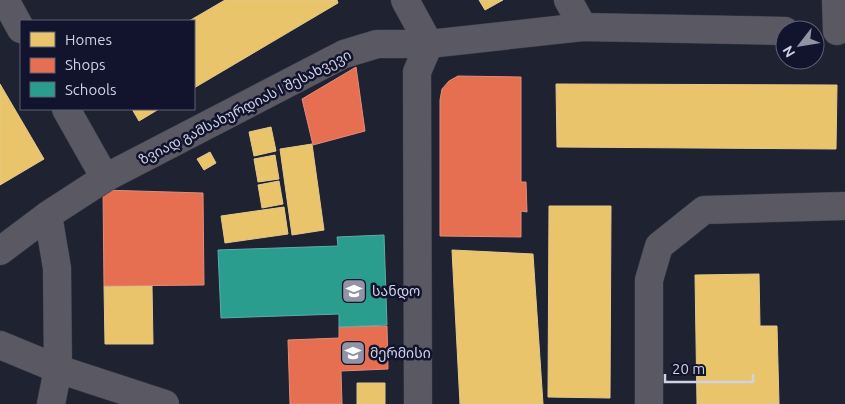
<svg xmlns="http://www.w3.org/2000/svg" width="845" height="404" viewBox="0 0 845 404" font-family="Ubuntu,'Noto Sans Georgian',sans-serif">
	<rect width="100%" height="100%" fill="#1f2230"/>
	<!-- homes -->
	<path fill="#e9c46a" stroke="#e1c88f" d="M225,0h112l1,3 -144,85v-67h-5z
		M479,0h24l-18,10z
		M0,84l44,75 -44,26z
		M556,84l281,1 -1,64 -279,-2z
		M132,109h27l-20,12z
		M271,127l5,24 -22,5 -5,-24z
		M312,144l12,86 -32,5 -12,-86z
		M210,152l6,11 -12,7 -7,-11z
		M275,155l4,24 -21,3 -4,-23z
		M279,181l4,23 -21,4 -4,-23z
		M549,206h62l-1,192 -62,-1z
		M284,207l4,27 -63,9 -4,-27z
		M452,250l81,4 10,150h-83z
		M759,274l1,52h17l2,78h-82l-2,-129z
		M104,286h48l1,58h-48z
		M357,383h28v21h-28z"/>
	<!-- shops -->
	<path fill="#e76f51" stroke="#e08d7d" d="M356,67l9,64 -52,14 -11,-46z
		M458,76l63,1v105h5l1,30 -6,-1v26l-81,-1v-136l2,-11 7,-8z
		M103,190l100,3 1,92 -100,1z
		M387,326l1,43 -47,2 1,33h-52l-2,-64 51,-2v-11z"/>
	<!-- schools -->
	<path fill="#2a9d8f" stroke="#5cada8" d="M384,235l3,90 -48,2v-13l-118,4 -3,-68 120,-4 -1,-9z"/>
	<g fill="none" stroke-linecap="round" stroke-linejoin="round">
		<defs>
			<path id="minor" d="M5,0l16,29
				M405,0l24,44 -12,28 1,332
				M568,0l15,27
				M836,0l1,31
				M66,109l39,69
				M48,215l9,53 1,101 -7,35
				M0,251l48,-36 57,-37 239,-124 33,-10h52l154,-17 202,4
				M0,345l58,24 107,35
				M649,404v-124l10,-34 45,-36 141,-4"/>
		</defs>
		<!-- minor casing -->
		<use href="#minor" stroke="#393c47" stroke-width="29"/>
		<!-- minor -->
		<use href="#minor" stroke="#5a5862" stroke-width="28"/>
	</g>
	<!-- icons -->
	<defs>
		<symbol id="school-square" viewBox="-11 -11 22 22"><rect x="-9" y="-9" width="18" height="18" rx="4" fill="#9194a5" stroke="#11142c"/><path d="M0-5L7-2L0 1L-7-2ZM-4 1L0 2.5L4 1V4Q0 6-4 4Z" fill="#fff"/></symbol>
	</defs>
	<g fill-rule="evenodd">
		<use href="#school-square" x="340" y="277" width="28" height="28"/>
		<use href="#school-square" x="339" y="339" width="28" height="28"/>
	</g>
	<g text-anchor="middle" stroke-width="5" stroke-linejoin="round" paint-order="stroke">
		<!-- street labels -->
		<g font-size="14" fill="#cfd2e4" stroke="#11142c">
			<text transform="translate(245 107) rotate(-27)" y="5">ზვიად გამსახურდიას I შესახვევი</text>
		</g>
		<!-- poi labels -->
		<g font-size="14" fill="#cfd2e4" stroke="#11142c" text-anchor="start">
			<text x="372" y="296">სანდო</text>
			<text x="370" y="358">მერმისი</text>
		</g>
	</g>
	<!-- legend -->
	<rect x="20" y="20" width="175" height="90" fill="#11142c" stroke="#5d6076"/>
	<rect x="30" y="32" width="25" height="15" fill="#e9c46a" stroke="#5d6076"/>
	<text x="65" y="45" font-size="15" fill="#cfd2e4">Homes</text>
	<rect x="30" y="58" width="25" height="15" fill="#e76f51" stroke="#5d6076"/>
	<text x="65" y="70" font-size="15" fill="#cfd2e4">Shops</text>
	<rect x="30" y="82" width="25" height="15" fill="#2a9d8f" stroke="#5d6076"/>
	<text x="65" y="95" font-size="15" fill="#cfd2e4">Schools</text>
	<!-- north arrow -->
	<g transform="translate(800 45) rotate(239)"><circle r="24" fill="#11142c" stroke="#5d6076"/>
	<path d="M0-4L9 19L0 12L-9 19Z" fill="#9194a5"/>
	<text y="-8" font-size="14" font-weight="bold" text-anchor="middle" fill="#cfd2e4">N</text>
	</g>
	<!-- scale -->
	<path d="M665 374v8h88v-8" fill="none" stroke="#cfd2e4" stroke-width="2.5"/>
	<text x="672" y="374" font-size="15" fill="#cfd2e4" stroke="#11142c" stroke-width="4" paint-order="stroke">20 m</text>
</svg>
